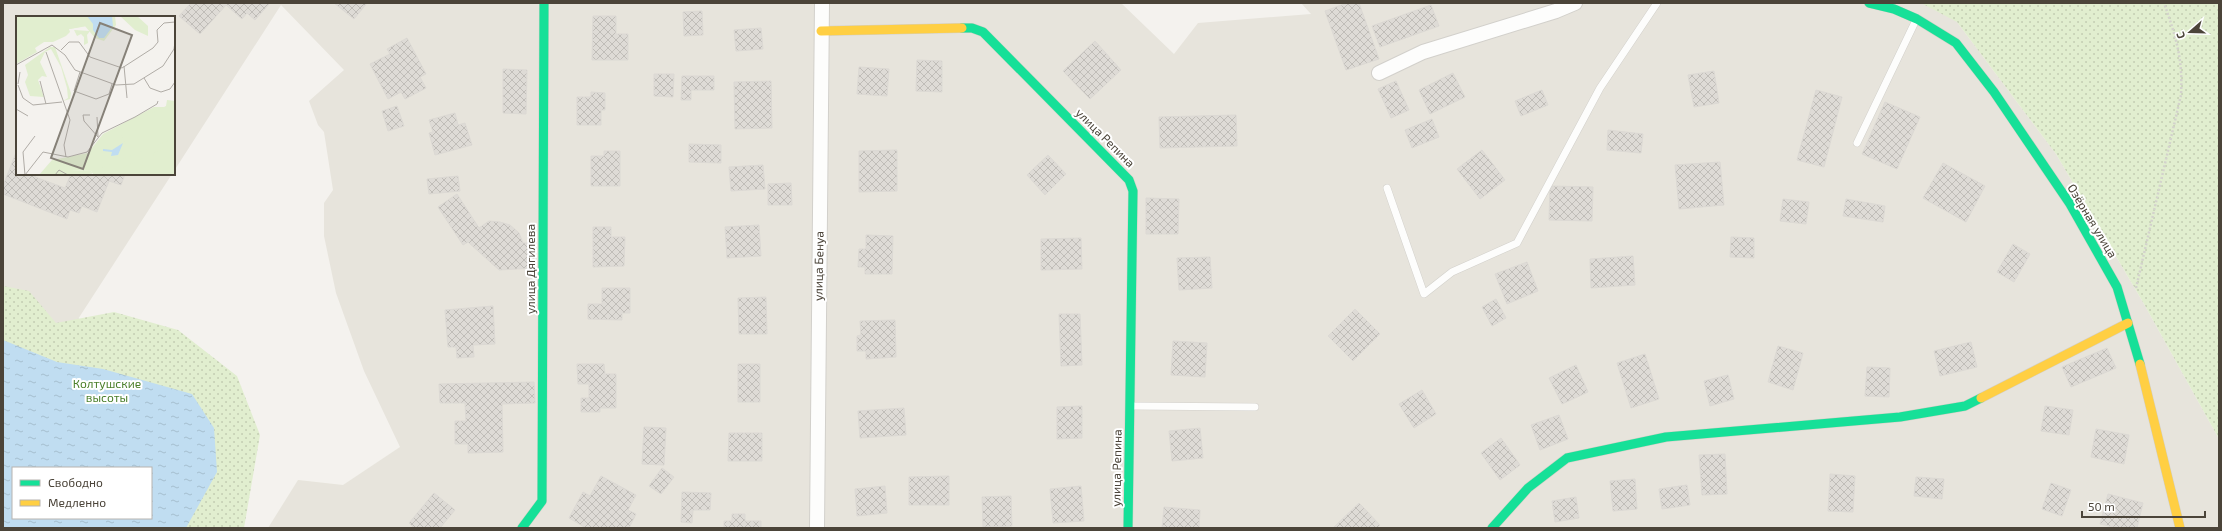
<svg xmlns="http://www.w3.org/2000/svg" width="2222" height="531" viewBox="0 0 2222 531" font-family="'Exo 2',sans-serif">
	<defs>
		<pattern id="grass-dots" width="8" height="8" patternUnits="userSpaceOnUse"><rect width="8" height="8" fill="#e1eecf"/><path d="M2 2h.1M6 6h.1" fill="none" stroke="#c3cdb2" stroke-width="1.8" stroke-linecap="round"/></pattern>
		<pattern id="water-ripples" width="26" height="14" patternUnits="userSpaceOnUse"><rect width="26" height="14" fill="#c0ddf1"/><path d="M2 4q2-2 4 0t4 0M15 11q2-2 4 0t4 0" fill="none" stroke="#a6bfcf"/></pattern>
		<pattern id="building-cross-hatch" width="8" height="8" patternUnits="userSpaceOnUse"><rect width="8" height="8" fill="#dedbd6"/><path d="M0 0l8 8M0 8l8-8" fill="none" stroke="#c0bdb8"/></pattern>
	</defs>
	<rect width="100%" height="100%" fill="#f4f2ee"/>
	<!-- residential -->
	<path fill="#e7e4dc" d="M3,3h1118l53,51 24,-31 113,-9 -10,-11h620l27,7 108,144 88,150 75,135v89h-1951l30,-48 45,5 57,-38 -36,-76 -28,-78 -12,-57v-33l9,-13 -9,-58 -6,-7 -9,-24 35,-31 -63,-65 -107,166v-154h-157v157h155l-114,176 -55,-22z"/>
	<!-- grass -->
	<path fill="url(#grass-dots)" fill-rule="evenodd" d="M1921,3h298v436l-75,-135 -88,-150 -99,-132z
		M3,286l26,5 27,32 58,-11 64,18 59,46 23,59 -16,93h-241zM13,468h138v50h-138z"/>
	<!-- water -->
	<path fill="url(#water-ripples)" fill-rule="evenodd" d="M3,340l54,22 46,7 89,25 22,34 3,44 -31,56h-183zM13,468h138v50h-138z"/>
	<!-- building -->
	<path fill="url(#building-cross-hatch)" stroke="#dcd9d4" d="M191,3h79l-15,17 -8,-7 -5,6 -16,-14 -26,29 -21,-18z
		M334,3h33l-13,16z
		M1347,3h12l20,56 -33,11 -21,-59z
		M1431,5l8,21 -59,21 -8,-21z
		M702,11l1,24 -19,1 -1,-24z
		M593,16h23v18h12v26h-36z
		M761,28l2,21 -27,2 -2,-21z
		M407,38l19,36 -6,3 6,11 -21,11 -4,-7 -13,7 -18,-35 20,-10 -3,-5z
		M1095,41l26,29 -31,29 -27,-28z
		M917,60l25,1v31l-26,-1z
		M859,67l30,2 -2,27 -30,-2z
		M503,69l24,1 -1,44 -23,-1z
		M1714,71l5,32 -25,4 -6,-32z
		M1453,73l12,24 -35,17 -11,-24z
		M654,74h20l-1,23 -19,-1z
		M682,76h32v14h-23v10h-10z
		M771,81l1,47 -37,1 -1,-47z
		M1396,81l13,29 -18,8 -13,-29z
		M1542,90l6,15 -27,11 -6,-15z
		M1816,90l26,7 -18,70 -27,-7z
		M591,92l14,1v17h-4v15h-24v-28h14z
		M1885,102l35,15 -23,52 -35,-15z
		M397,106l7,20 -16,5 -6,-20z
		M455,113l3,12 7,-2 7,22 -37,10 -6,-22 4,-1 -4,-12z
		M1236,115l1,31 -77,2 -1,-31z
		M1432,119l7,18 -27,11 -7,-18z
		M1608,130l35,4 -2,19 -34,-3z
		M689,144l32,1v18l-32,-1z
		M17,150v24h19l-1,3 30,11 6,-14h54l-4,11 -12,-4 -12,31 -15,-6 -3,7 -9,-3 -3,9 -64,-25v-8z
		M897,150v41l-38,1v-41z
		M1482,150l23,30 -25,19 -23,-30z
		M604,151h16v35h-29v-30h13z
		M1048,155l18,19 -21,21 -18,-20z
		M1720,162l4,43 -45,4 -4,-44z
		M1943,163l42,23 -19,36 -43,-24z
		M763,165l2,24 -34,2 -2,-24z
		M458,176l2,15 -31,3 -2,-15z
		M791,183l1,22h-24v-21z
		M1550,186l43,1 -1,34 -43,-1z
		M457,194l22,34 10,-7 11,1 10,3 9,8 4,10h11l1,25 -36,2 -31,-28 -5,3 -25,-38z
		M1146,198l33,1 -1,35h-32z
		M1783,199l26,3 -3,22 -26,-3z
		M1846,199l39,7 -2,16 -40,-6z
		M759,225l2,31 -34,2 -2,-31z
		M593,227h18v10h14l-1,29 -31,1z
		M866,235l27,1 -1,38h-27v-7h-7l1,-18h7z
		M1731,237l23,1v20l-24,-1z
		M1081,238l1,31 -41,1v-31z
		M2013,244l17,10 -16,28 -17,-10z
		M1633,256l2,29 -44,3 -1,-29z
		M1210,257l2,31 -33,2 -2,-32z
		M1527,262l11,29 -31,13 -12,-30z
		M602,288h28v25h-8v7l-34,-1v-15h14z
		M766,297l1,37h-28l-1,-36z
		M1496,299l10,19 -14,8 -10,-19z
		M493,306l2,38 -22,1 1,12 -17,1 -1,-11h-8l-3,-37z
		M1355,309l25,25 -27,27 -25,-25z
		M1059,314h21l2,51 -21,1z
		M895,320l1,37 -30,2v-8h-9v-15l4,-1 -1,-14z
		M1173,341l34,2 -2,34 -34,-2z
		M1971,342l6,25 -37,9 -6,-25z
		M1778,346l25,7 -10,37 -25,-8z
		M2107,348l9,20 -45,19 -9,-20z
		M1645,354l14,45 -28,9 -14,-45z
		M577,364h27l1,10h11v34h-16v4h-19v-14h8v-14h-11z
		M738,364h22v38h-22z
		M1576,365l12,27 -26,12 -13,-26z
		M1867,367l23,1 -1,29 -24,-1z
		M1728,375l6,24 -24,7 -6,-25z
		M534,382l1,21 -33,1 1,48 -35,1v-9h-13v-23h11l-1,-18h-25l-1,-19z
		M1422,390l14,24 -22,14 -15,-24z
		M1082,406v32l-25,1v-32z
		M2045,406l28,4 -4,25 -28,-4z
		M904,408l2,27 -46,3 -2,-27z
		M1559,415l9,24 -28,11 -9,-25z
		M644,427l22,1 -2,37 -22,-1z
		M1200,428l3,30 -31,3 -3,-30z
		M2096,429l33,6 -5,29 -33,-7z
		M729,433h33v28h-34z
		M1501,438l19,27 -20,15 -19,-27z
		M1725,454l2,40 -25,1 -3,-40z
		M662,468l12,9 -13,17 -12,-8z
		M1830,474l25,2 -2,36 -25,-1z
		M601,476l35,19 -8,15 8,4 -7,14h-43l-17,-10 14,-26 7,4z
		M949,476v29h-40v-28z
		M1916,477l28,2 -2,20 -28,-3z
		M1635,479l2,30 -24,2 -3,-30z
		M2051,483l20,7 -9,26 -20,-7z
		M1687,485l3,20 -28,4 -3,-20z
		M885,486l2,27 -30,3 -2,-27z
		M1081,486l3,35 -31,2 -3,-34z
		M682,492l29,1 -1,17h-17l-1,13 -11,-1z
		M434,493l21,17 -15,18h-26l-5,-5z
		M2108,494l35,9 -6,25h-19l-18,-4z
		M1011,496l1,30 -29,1 -1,-30z
		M1576,497l3,21 -24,4 -3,-21z
		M1359,503l21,22 -3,3h-44z
		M1164,507l36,3 -1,18h-37z
		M732,514h13v7h16v7h-37v-7h8z"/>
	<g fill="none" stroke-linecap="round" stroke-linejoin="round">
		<defs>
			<path id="lane" d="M1857,143l59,-123
				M1387,188l37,106 28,-22 65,-29 83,-155 57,-85
				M1131,406l124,1"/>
			<path id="street" d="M1379,73l44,-21 133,-41 19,-8
				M817,528l5,-525"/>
			<path id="fast" d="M1869,3l25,6 23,10 39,24 38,49 76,112 47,83 23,77
				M962,28h10l11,4 146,148 4,11 -5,337
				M522,528l20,-27 2,-498
				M1492,528l36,-40 39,-30 99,-21 234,-20 65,-11 16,-8"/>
			<path id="slow" d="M821,31l141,-3
				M2140,364l40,164
				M1981,398l147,-75"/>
		</defs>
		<!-- lane casing -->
		<use href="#lane" stroke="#d2d0cb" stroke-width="8"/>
		<!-- street casing -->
		<use href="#street" stroke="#d2d0cb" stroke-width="16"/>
		<!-- fast casing -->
		<use href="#fast" stroke="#d3cfc5" stroke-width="10"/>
		<!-- slow casing -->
		<use href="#slow" stroke="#d3cfc5" stroke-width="10"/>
		<!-- path -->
		<path stroke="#d3d2cc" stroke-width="2.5" stroke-dasharray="2 2" stroke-linecap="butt" d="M2136,288l45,-193c2,-36 -5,-58 -17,-92"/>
		<!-- lane -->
		<use href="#lane" stroke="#fdfdfc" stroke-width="7"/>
		<!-- street -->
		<use href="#street" stroke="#fdfdfc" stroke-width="14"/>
		<!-- fast -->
		<use href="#fast" stroke="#16e098" stroke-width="9"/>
		<!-- slow -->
		<use href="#slow" stroke="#ffcf43" stroke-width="9"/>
	</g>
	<g text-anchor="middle" stroke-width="4" stroke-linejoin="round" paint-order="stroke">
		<!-- street labels -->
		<g font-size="12" fill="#4b4439" stroke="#fff">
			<text transform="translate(1105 138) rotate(45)" y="4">улица Репина</text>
			<text transform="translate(2092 221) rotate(59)" y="4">Озёрная улица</text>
			<text transform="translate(819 266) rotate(-89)" y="4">улица Бенуа</text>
			<text transform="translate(531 269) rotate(-90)" y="4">улица Дягилева</text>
			<text transform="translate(1117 468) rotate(-89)" y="4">улица Репина</text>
		</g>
		<!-- park labels -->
		<g font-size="12" fill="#4a7f2a" stroke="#fff">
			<text x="107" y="388">Колтушские<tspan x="107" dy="14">высоты</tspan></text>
		</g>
	</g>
	<!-- overview -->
	<g transform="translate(16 16)">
		<rect width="159" height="159" fill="#f4f2ee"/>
		<path d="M0,0h46v5l10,-5h43l1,9 -12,16 -9,-3 -10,-12 -16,3 1,3 -4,4 -13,6h-9l-9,6 2,4 -21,12zM159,85v74h-82v-2l-4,2 3,-4 -22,-1 -18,-10 36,-7 15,-19 51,-27h13z" fill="#e1eecf"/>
		<path d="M46,0h25l6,9 -23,4 -8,-7zM104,0h17l11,10v10l-13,-6zM58,14l16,1 -3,4 1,8 -4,2v-8l-3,-3 -4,2zM34,31h5l16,46 -1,6 -7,2 5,-3 -1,-10 -6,-21 -10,-18 -6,3 -5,10 7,15 -5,-1 -4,4 6,17 -14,-1 -5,-14 3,-7 -3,-10zM151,84l8,1v37l-74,30 11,-10 8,-3 6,-11 -5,-9h4l7,-8 3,4 8,-13 23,-12zM159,128v31h-19l-3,-22zM127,142l-2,17h-34zM36,144l15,6 4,4 21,1 -3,4h-50z" fill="#e1eecf"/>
		<path d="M137,137l3,22h-15l2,-17z" fill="#e1eecf"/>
		<path d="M71,0h25l1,10 -9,12h-5l-6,-8v-6zM107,127l-5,12 -7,1 1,-4 -9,-1v-2l9,1z" fill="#c0ddf1"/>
		<path fill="none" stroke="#b0aca6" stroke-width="1" d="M45,34l8,-8h10l11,15 32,11 31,-20 5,-6 -1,-12 7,-7 11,-1M30,36l24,68 -6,25 2,12M0,49l36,-20 13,10 10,15 41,15 18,-1 29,-18 11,-17 1,-7M108,50l3,32M64,56l-6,19 22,8 13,-5 3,-10M128,62l6,10 11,4 9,-3 5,-7M24,65l6,23M2,68l2,-12M2,69l5,13 10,7 29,-3M0,93l12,7M74,99h-7l1,6 14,16M81,101l1,20M9,159l18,-23 25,5 19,-5 15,-19 33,-16 22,-13 1,-3M9,159l-2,-23 12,-16M39,159l4,-5 9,5"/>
		<path fill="#868178" fill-opacity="0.15" stroke="#868178" stroke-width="2" d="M84,7l32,12 -49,134 -32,-11z"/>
		<rect width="159" height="159" fill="none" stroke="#4b4439" stroke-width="2"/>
	</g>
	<!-- border -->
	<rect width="2222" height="531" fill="none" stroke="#4b4439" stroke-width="8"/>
	<!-- legend -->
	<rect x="12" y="467" width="140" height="52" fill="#ffffff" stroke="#b7b4b0"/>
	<rect x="20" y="480" width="20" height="6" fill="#16e098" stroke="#b7b4b0"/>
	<text x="48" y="487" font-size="12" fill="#4b4439">Свободно</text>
	<rect x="20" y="500" width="20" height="6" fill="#ffcf43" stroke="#b7b4b0"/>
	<text x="48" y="507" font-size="12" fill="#4b4439">Медленно</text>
	<!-- north arrow -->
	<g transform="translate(2190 32) rotate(250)" stroke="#ffffff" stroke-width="3" paint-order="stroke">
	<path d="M0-3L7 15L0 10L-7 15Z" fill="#4b4439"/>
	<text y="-6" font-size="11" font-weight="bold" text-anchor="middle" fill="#4b4439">С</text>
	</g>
	<!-- scale -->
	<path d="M2082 511v6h123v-6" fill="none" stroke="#4b4439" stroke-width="2"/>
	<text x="2088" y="511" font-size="12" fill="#4b4439" stroke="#ffffff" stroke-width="3" paint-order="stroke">50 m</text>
</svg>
